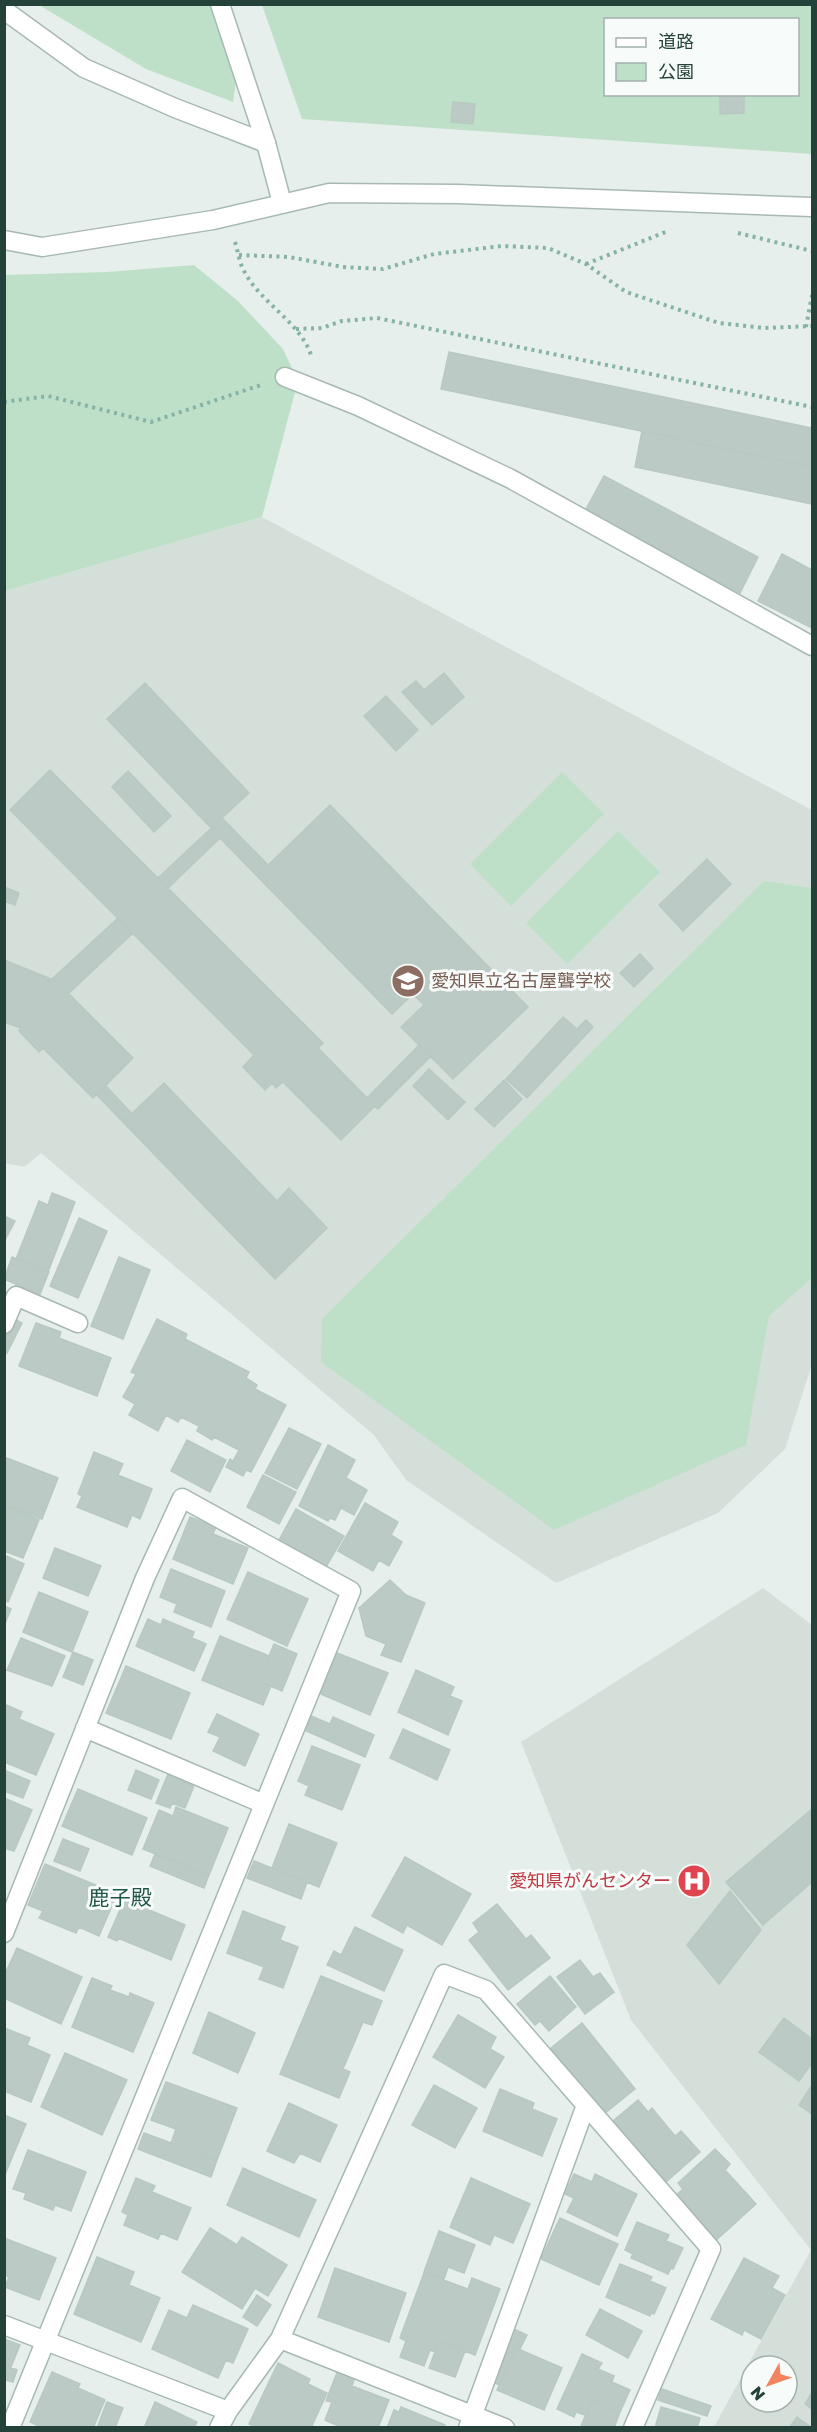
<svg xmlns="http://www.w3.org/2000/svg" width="817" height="2432" viewBox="0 0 817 2432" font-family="'Golos Text','Noto Sans JP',sans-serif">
	<rect width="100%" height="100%" fill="#e6efeb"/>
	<!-- built -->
	<path fill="#d4dfda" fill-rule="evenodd" d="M262,517l550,293v554l-27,85 -67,64 -162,70 -150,-103 -32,-45 -333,-282 -17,14 -19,-4v-572z
		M763,1588l49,37v802h-98l97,-177 -180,-230 -110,-278zM751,2366h36v36h-36z"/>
	<!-- green -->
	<path fill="#bfe0c8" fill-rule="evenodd" d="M39,5h174l23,76 -3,21 -87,-33z
		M262,5h550v149l-510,-35zM606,20h192v74h-192z
		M194,265l44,36 45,48 15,32 -36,136 -257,74 -1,-316 103,-3z
		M562,772l42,42 -93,92 -41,-42z
		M618,831l42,41 -93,92 -41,-41z
		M764,881l48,7v390l-43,38 -23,129 -192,85 -233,-168 1,-43z"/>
	<!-- building -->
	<path fill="#bbcac4" stroke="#b8c9c2" stroke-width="1.5" d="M720,94h24v19l-24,1z
		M453,102l22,2 -2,20 -22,-2z
		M449,352l363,76v39l-371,-78z
		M642,431l170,36v37l-177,-37z
		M604,476l154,81 -18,36 -155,-82z
		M782,554l30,16v58l-54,-27z
		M444,673l20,24 -32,28 -30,-33 14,-11 8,9z
		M145,683l104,110 -38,35 -104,-109z
		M386,696l32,34 -22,21 -32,-35z
		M50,770l273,273 -5,5 57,58 -34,34 -58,-58 -7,6 -4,-5 -7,7 -22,-23 11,-12 -244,-245z
		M128,771l43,45 -17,16 -42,-45z
		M330,805l198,202 -75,72 -52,-52 23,-22 -11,-11 -21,20 -135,-138z
		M222,818l46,47 -11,11 -37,-38 -52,50 -10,-10z
		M707,859l24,25 -48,47 -24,-26z
		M4,887l15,6 -4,12 -11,-4z
		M118,918l15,15 -64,60 -17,-14z
		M640,954l13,14 -19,19 -14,-14z
		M4,960l52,21 77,77 -40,40 -50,-50 -4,4 -20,-21 2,-3 -17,-6z
		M563,1017l14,12 9,-9 7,7 -66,71 -21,-19z
		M419,1045l12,11 -53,53 -11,-11z
		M429,1069l36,33 -17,18 -35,-34z
		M504,1080l18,19 -28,28 -19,-18z
		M164,1083l113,118 12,-13 38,40 -52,51 -152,-157z
		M106,1086l26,28 -9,8 -26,-27z
		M52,1193l23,9 -27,70 -32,-13 23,-58 9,4z
		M4,1216l11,5 -11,21z
		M79,1218l28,13 -29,67 -28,-12z
		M12,1257l37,15 -11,27 -24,-10 2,-5 -12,-5z
		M119,1257l31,13 -27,69 -32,-13z
		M14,1319l8,4 -15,30 -3,-1v-14z
		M157,1319l30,15 -2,5 64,33 -3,6 11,7 -2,4 31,16 -35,67 -5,-2 -3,6 -17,-9 4,-8 3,2 6,-11 -25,-13 -2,3 -15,-9 2,-5 -18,-9 -3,5 -12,-7 -8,16 -29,-16 6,-11 -12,-7 13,-23 -5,-2z
		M36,1323l25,9 -2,6 52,20 -14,38 -78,-30z
		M289,1428l32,16 -24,45 -32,-16z
		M187,1440l39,20 -16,32 -39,-21z
		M328,1445l27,15 -9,18 21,12 -13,25 -13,-7 -6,12 -5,-2 -2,3 -29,-15z
		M94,1452l29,12 -5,11 34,14 -12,30 -8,-4 -5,12 -50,-20 5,-11 -4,-2z
		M4,1457l54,21 -16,41 -38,-14 3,-9 -3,-1z
		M263,1475l33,17 -17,32 -32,-17z
		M365,1503l33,19 -7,13 11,7 -13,24 -10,-6 -6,11 -35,-20z
		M4,1506l35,14 -16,38 -19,-7z
		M296,1509l48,27 -18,31 -47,-27z
		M190,1517l26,10 -3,7 35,14 -15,36 -60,-25z
		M55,1548l46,18 -13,30 -45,-18z
		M4,1555l20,9 -16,38 -4,-1z
		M171,1569l54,22 -14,36 -37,-15 3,-8 -17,-7z
		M248,1572l60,27 -21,47 -60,-27z
		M390,1580l16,15 19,8 -24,59 -20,-7 5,-11 -20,-8 -7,-28z
		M39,1592l49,20 -16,40 -49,-20z
		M4,1606l7,3 -7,17z
		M148,1619l13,6 2,-6 31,13 -2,6 14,6 -12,27 -58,-25z
		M220,1636l49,20 -10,25 12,5 -8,19 -61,-25z
		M21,1638l44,18 -13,30 -45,-16z
		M274,1644l23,10 -15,37 -23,-10z
		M73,1652l20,8 -10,25 -20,-8z
		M337,1653l51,20 -18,42 -49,-21z
		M126,1666l64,27 -19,46 -65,-26z
		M416,1670l38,17 -4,9 12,5 -14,34 -50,-23z
		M4,1704l18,8 -3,7 35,15 -18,41 -32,-13z
		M217,1714l42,20 -14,32 -32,-15 7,-14 -12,-5z
		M311,1716l19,8 3,-7 41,18 -9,22 -61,-27z
		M403,1729l47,21 -13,30 -47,-22z
		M312,1746l48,19 -18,45 -37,-15 4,-9 -11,-5z
		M4,1770l26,11 -7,17 -19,-7z
		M136,1770l23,10 -8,19 -23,-9z
		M168,1774l26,12 -9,22 -13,-5 -2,5 -14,-5z
		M78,1789l69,29 -15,37 -70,-29z
		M4,1798l28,12 -18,41 -10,-3z
		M176,1807l52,21 -19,47 -66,-26 16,-39 14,6z
		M812,1809v73l-49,43 -37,-43z
		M289,1824l48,19 -18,44 -47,-19z
		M63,1839l26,10 -9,22 -26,-10z
		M155,1854l54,21 -5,13 -54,-22z
		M405,1857l66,37 -29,51 -35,-20 -4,8 -31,-17z
		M254,1861l53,21 -6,17 -54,-21z
		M45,1864l72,30 -18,42 -20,-9 -3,6 -37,-15 4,-7 -15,-6z
		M730,1891l31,39 -42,54 -32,-39z
		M126,1896l25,11 -2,3 36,15 -14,35 -53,-22 -1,3 -9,-4z
		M497,1904l29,35 5,-4 19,23 -42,32 -39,-50 10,-8 -6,-9z
		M243,1911l42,16 -5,13 18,7 -15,41 -24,-9 5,-12 -37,-14z
		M355,1927l48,23 -19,41 -57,-26 7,-14 7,4z
		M17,1948l65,29 -21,47 -57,-26v-22z
		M580,1960l13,17 7,-4 14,19 -29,22 -28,-37z
		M321,1976l61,25 -10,24 -9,-3 -20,47 7,3 -11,26 -59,-24z
		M550,1976l26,31 -27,24 -9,-10 -5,4 -18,-21z
		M92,1978l20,8 -2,4 19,7 1,-4 24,10 -21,49 -61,-25z
		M209,2012l46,21 -17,40 -45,-20z
		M458,2015l38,22 -6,12 14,8 -19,31 -52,-31z
		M784,2018l28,21v24l-13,18 -40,-29z
		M582,2023l53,66 -31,25 -53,-66z
		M4,2028l26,10 -3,7 23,10 -19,47 -27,-11z
		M65,2053l62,27 -25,55 -61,-28z
		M166,2082l71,26 -20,52 -46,-17 5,-14 -25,-9z
		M434,2085l43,23 -22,40 -43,-23z
		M812,2085v29l-13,-9z
		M500,2089l34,14 -2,6 25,10 -15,37 -59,-25z
		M638,2100l10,12 4,-4 23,28 6,-5 19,21 -34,30 -53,-61z
		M289,2103l48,22 -17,37 -20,-9 -6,10 -27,-12z
		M4,2115l22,9 -22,53z
		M144,2133l73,27 -6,17 -73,-28z
		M715,2149l15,15 -5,6 31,34 -44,40 -37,-48 8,-7 -5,-6z
		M28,2150l58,22 -15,39 -16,-6 -2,5 -29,-11 2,-6 -13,-4z
		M243,2168l73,32 -17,37 -72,-32z
		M574,2174l18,8 3,-8 42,20 -20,42 -50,-24 7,-14 -9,-4z
		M136,2178l19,8 -3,6 39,16 -14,32 -16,-7 -3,6 -34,-14 4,-10 -6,-3z
		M471,2178l59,26 -17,39 -19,-8 -4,10 -40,-18z
		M560,2218l58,26 -19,41 -58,-26z
		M637,2222l32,13 -3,6 17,7 -10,21 -2,-1 -3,6 -37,-16 2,-4 -8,-4z
		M210,2228l27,17 5,-8 45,28 -19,31 -13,-8 -13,21 -60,-37z
		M439,2231l36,14 -11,28 -16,-6 -4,12 -20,-7z
		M4,2238l52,20 -17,42 -34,-13 4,-10 -5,-2z
		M97,2257l37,15 -5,13 31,13 -19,44 -67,-28z
		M744,2258l35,18 -7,12 13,7 -24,44 -17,-9 -2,5 -31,-16z
		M620,2264l32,13 -2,4 16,7 -12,26 -3,-1 -1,3 -44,-19z
		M335,2268l71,25 -17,49 -71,-25z
		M424,2273l44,16 4,-11 28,11 -25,66 -36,-14 -4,11 -5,-2 -6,16 -24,-9 6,-16 -6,-3z
		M257,2295l14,10 -14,21 -14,-9z
		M193,2305l55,24 -15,34 -7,-3 -8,18 -66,-29 17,-39 18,8z
		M600,2309l42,22 -14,27 -42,-23z
		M514,2329l13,6 -7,14 -4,-1 -16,37 -8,-3z
		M4,2339l16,6 -9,22 -7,-3z
		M439,2341l26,10 -10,26 -26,-9z
		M516,2348l46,20 -18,42 -47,-20z
		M582,2354l20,9 -4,6 16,7 -2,6 18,8 -10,22 -28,-12 -7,15 -9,-3 -2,5 -17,-8z
		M278,2363l32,16 -2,5 19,9 -16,35h-54l-8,-4z
		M4,2365l13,5 -4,12 -7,-2 -2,4z
		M338,2370l17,7 -3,9 37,14 -11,28h-35l-18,-8 7,-18 -6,-1z
		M52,2372l28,12 -2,4 27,12 -12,28h-50l-13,-6z
		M662,2389l49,17 -4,10 -49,-16z
		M812,2392v17l-7,-5z
		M592,2400l28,12 -6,16 -33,-2z
		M107,2402l16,6 -8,20h-18z
		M155,2402l42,20 -3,6h-50z
		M401,2407l44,18 -1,3h-57l7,-18 5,2z
		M661,2407l39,11 -3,10h-42z
		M797,2417l15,11h-23z"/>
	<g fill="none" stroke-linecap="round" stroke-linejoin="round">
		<defs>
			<path id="service" d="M4,10l80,58 91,40 91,35
				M285,377l73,29 153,73 301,167"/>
			<path id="minor" d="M220,4l46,139 16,60
				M4,1324l12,-28 62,27
				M85,1728l179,76
				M4,1933l141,-355 37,-80 169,93 -341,837
				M4,2325l224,86
				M280,2339l225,89
				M219,2428l9,-17 52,-72 164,-365 42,16 225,259 -78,179
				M468,2428l118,-323"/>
			<path id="tertiary" d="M4,240l38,7 171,-27 116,-27 129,1 354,13"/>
		</defs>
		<!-- service casing -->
		<use href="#service" stroke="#a8b8b2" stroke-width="21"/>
		<!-- minor casing -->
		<use href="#minor" stroke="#a8b8b2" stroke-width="21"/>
		<!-- tertiary casing -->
		<use href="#tertiary" stroke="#a8b8b2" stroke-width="21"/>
		<!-- path -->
		<path stroke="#86b3a5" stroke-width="4" stroke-dasharray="3 4.5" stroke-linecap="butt" d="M738,233l74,18
			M235,242c3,9 4,19 8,27 17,35 58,52 69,89
			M239,255l50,2 54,10 40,2 51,-15 68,-8 46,2 38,16 40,28 93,31 45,5 48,-2
			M586,264l82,-33
			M806,327l6,-32
			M296,329l26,-1 20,-7 35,-3 435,89
			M4,402l44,-6 103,26 110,-37"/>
		<!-- service -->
		<use href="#service" stroke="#fff" stroke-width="18"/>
		<!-- minor -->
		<use href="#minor" stroke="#fff" stroke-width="18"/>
		<!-- tertiary -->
		<use href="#tertiary" stroke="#fff" stroke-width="18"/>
	</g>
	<!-- icons -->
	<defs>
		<symbol id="school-disc" viewBox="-11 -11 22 22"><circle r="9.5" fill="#8d6e63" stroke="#f7fbf9"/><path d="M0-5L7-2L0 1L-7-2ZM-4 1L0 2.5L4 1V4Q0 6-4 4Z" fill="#fff"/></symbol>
		<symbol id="hospital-disc" viewBox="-11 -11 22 22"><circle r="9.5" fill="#e0444e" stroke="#f7fbf9"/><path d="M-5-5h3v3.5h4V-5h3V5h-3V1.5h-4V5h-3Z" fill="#fff"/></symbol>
	</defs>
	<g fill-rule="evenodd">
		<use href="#school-disc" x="389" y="962" width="38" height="38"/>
		<use href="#hospital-disc" x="675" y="1862" width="38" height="38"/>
	</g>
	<g text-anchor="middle" stroke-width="6" stroke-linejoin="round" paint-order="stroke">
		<!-- education labels -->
		<g font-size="18" fill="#785e54" stroke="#f7fbf9" text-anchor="start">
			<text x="431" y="987">愛知県立名古屋聾学校</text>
		</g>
		<!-- health labels -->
		<g font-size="18" fill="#be3a42" stroke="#f7fbf9" text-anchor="end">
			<text x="671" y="1887">愛知県がんセンター</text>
		</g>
		<!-- quarter labels -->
		<g font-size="21" fill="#1f5548" stroke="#f7fbf9">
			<text x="120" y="1905">鹿子殿</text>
		</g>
	</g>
	<!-- border -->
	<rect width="817" height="2432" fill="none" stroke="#24423a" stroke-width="12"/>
	<!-- legend -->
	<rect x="604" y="18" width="195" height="78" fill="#f7fbf9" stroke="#a3b1ad" stroke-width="1.5"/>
	<rect x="616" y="38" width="30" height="9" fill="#ffffff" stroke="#a3b1ad" stroke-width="1.5"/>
	<text x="658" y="48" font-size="18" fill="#24423a">道路</text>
	<rect x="616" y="63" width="30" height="18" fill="#bfe0c8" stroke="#a3b1ad" stroke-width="1.5"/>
	<text x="658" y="78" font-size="18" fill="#24423a">公園</text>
	<!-- north arrow -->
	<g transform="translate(769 2384) rotate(230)"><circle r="28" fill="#f7fbf9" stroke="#a3b1ad" stroke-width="1.5"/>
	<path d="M0-4.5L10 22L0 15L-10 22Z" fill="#f4845f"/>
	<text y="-9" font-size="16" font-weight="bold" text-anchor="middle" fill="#24423a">N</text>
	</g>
</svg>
